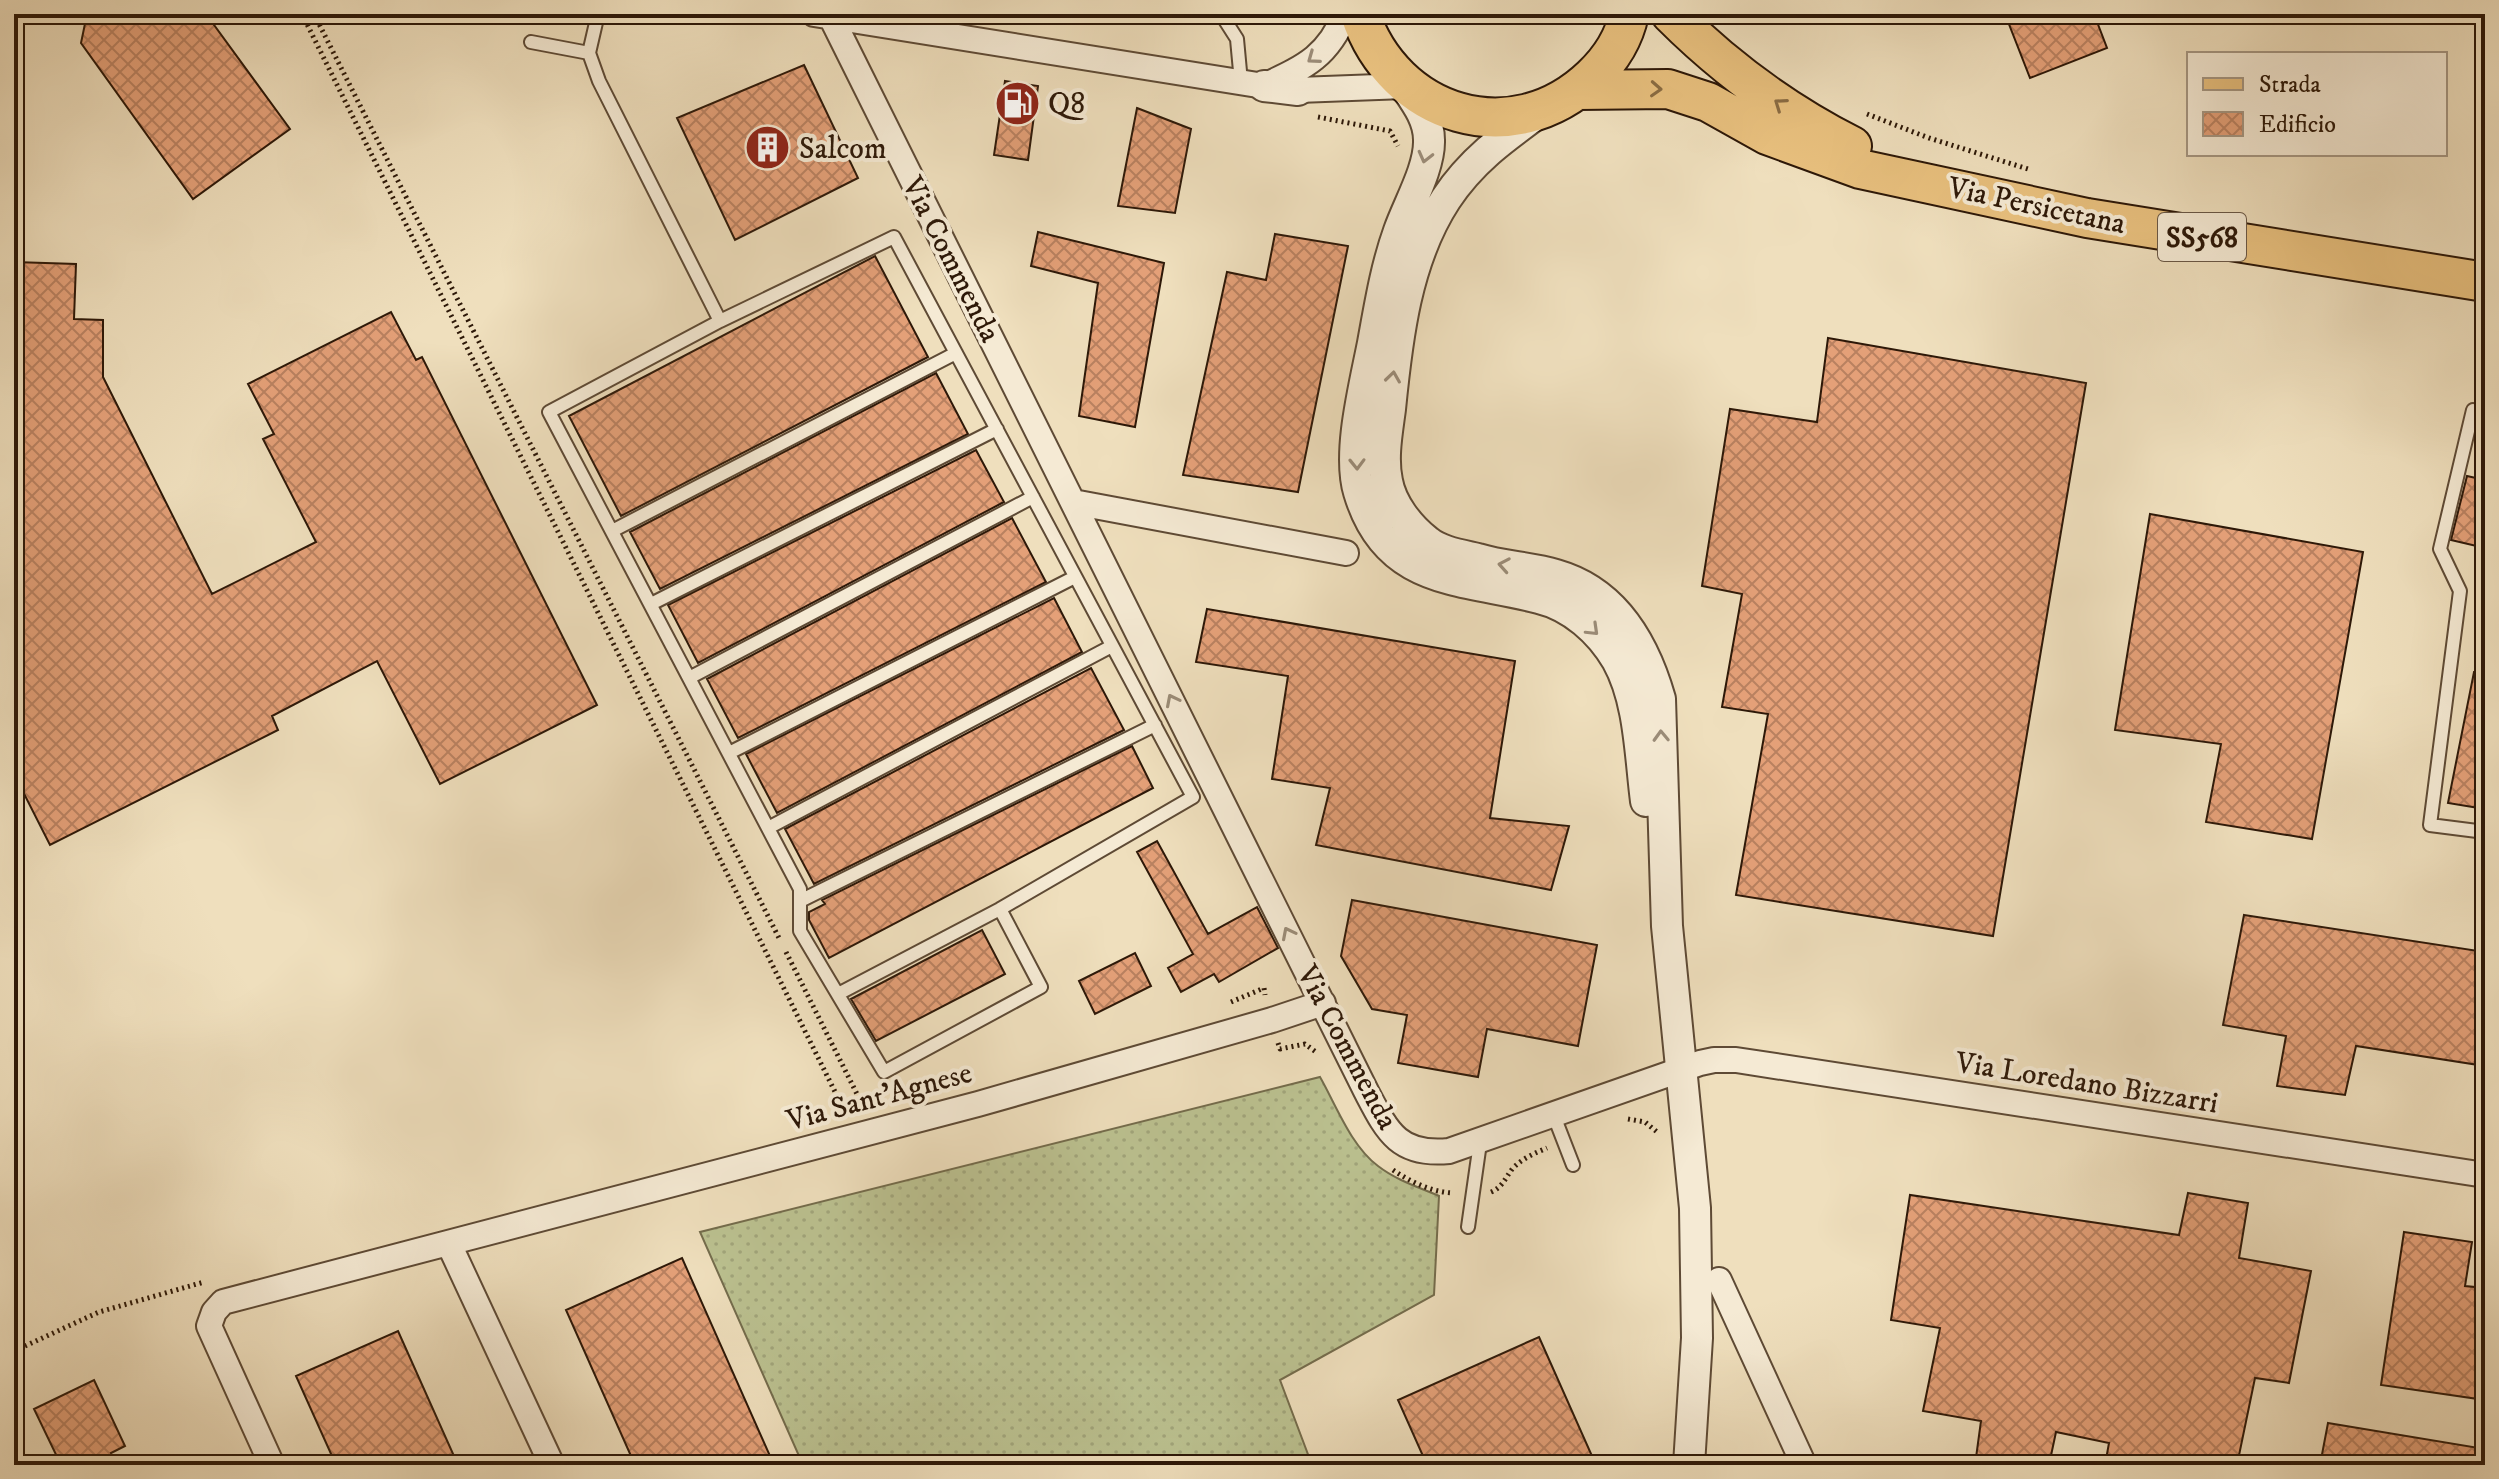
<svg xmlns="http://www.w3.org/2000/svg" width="2499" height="1479" viewBox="0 0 2499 1479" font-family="'IM FELL DW Pica',serif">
	<defs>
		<pattern id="grass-dots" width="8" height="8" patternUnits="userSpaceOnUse" patternTransform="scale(2)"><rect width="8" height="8" fill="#bbc190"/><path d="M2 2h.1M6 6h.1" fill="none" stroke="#a1a57b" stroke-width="1.8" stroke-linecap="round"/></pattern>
		<pattern id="building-cross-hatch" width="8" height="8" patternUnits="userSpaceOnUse" patternTransform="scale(2)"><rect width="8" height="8" fill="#e4a078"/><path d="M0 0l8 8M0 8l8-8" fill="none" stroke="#b98160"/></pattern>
	</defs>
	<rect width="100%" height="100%" fill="#efdfbd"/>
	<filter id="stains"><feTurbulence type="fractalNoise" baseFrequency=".0025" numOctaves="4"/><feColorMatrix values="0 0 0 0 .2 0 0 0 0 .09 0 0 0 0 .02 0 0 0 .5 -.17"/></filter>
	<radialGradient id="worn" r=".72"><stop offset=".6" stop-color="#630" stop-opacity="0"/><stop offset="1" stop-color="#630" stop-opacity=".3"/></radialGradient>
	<!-- grass -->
	<path fill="url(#grass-dots)" stroke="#746c4c" stroke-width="2" d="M1320,1077c16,28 31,69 58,89 18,14 40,21 61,30l-5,99 -154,85 32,85h-509l-103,-233z"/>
	<!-- building -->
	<path fill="url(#building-cross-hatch)" stroke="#2d1808" stroke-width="2" d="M87,14h119l84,115 -97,70 -112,-156z
		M2005,14h89l13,34 -77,30z
		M804,65l54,113 -123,62 -58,-122z
		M1005,81l33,5 -10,74 -34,-5z
		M1137,108l54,21 -16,84 -57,-7z
		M1038,232l126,31 -29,164 -56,-11 19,-133 -67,-17z
		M1275,234l73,12 -50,246 -115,-17 44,-203 39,8z
		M875,256l53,101 -307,159 -52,-100z
		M14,262l62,2 -2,55 29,1v57l109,217 104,-52 -53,-103 11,-5 -26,-50 143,-72 25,48 6,-3 175,348 -157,79 -63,-123 -105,55 6,14 -228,115 -36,-71z
		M1828,338l258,45 -93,553 -257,-41 32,-181 -46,-7 20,-113 -40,-8 28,-177 87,13z
		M936,373l32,61 -308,155 -30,-57z
		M976,450l28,52 -306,161 -30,-58z
		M2467,476l18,4v68l-34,-8z
		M2150,514l213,38 -51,287 -106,-17 15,-78 -106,-14z
		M1012,518l34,64 -308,156 -31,-59z
		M1054,598l28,54 -305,161 -31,-59z
		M1207,609l308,52 -25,157 79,8 -18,64 -235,-45 14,-57 -58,-9 16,-103 -92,-14z
		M1091,668l33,62 -310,154 -29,-55z
		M2474,672l11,1v136l-37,-6z
		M1132,746l21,42 -324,170 -20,-38v-8l16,-8 -3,-4z
		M1157,841l51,93 49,-27 21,41 -59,34 -5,-8 -33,18 -13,-24 25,-14 -56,-102z
		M1352,900l245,45 -19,101 -91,-17 -9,48 -80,-14 9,-48 -35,-6 -31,-53z
		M2244,915l241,37v114l-129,-20 -11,49 -68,-9 9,-50 -63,-11z
		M982,930l23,44 -129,67 -25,-42z
		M1135,953l16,33 -56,28 -16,-33z
		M2188,1193l60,10 -9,55 72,13 -22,112 -34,-5 -18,87h-132l4,-22 -53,-11 -7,33h-74l6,-44 -58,-10 17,-83 -49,-8 19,-125 269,40z
		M2404,1232l68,10 -7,44 20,2v112l-104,-15z
		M682,1258l92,207h-139l-69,-155z
		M398,1331l60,134h-122l-40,-89z
		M1539,1337l57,128h-169l-29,-65z
		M94,1380l31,66 -14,7 6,12h-56l-27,-56z
		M2328,1423l157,26v16h-165z"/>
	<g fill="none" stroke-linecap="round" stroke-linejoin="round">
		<defs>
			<path id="service" d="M1221,14l16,25 4,43
				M531,42l58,11 9,-39
				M589,53l10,28 121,240 -171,91 251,477v42l84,141 157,-85 -41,-78 193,-112 -299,-560 -174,84
				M2473,410l-33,139 20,42 -30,234 55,7
				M612,531l344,-178
				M651,604l346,-175
				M689,678l344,-181
				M729,753l346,-176
				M768,828l344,-182
				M800,901l355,-176
				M838,994l162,-85
				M1554,1116l19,49
				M1468,1227l12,-84"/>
			<path id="minor" d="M814,14l450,72c40,-19 64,-29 81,-72
				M831,17l535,1074c21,40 32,65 83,60l251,-88 14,-3h22l749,115
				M1298,90l107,-4
				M1073,502l273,51
				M449,1244l103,221
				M1719,1280l85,185
				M272,1465l-63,-139 5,-14 9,-10 755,-198 294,-84 51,-17"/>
			<path id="tertiary" d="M1264,86l34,4
				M1405,86c11,16 24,33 24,54 1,28 -21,65 -30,91 -13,36 -19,74 -26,112 -8,41 -26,110 -14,149 28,94 103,86 180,106 33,8 61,33 78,62 23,41 23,95 29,141
				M1539,112c-36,26 -68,49 -93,87 -40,61 -49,139 -56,210 -3,23 -8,49 -3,72 4,23 22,46 40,60 13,11 34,14 51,18 25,8 52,8 78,16 59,17 88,68 104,124l7,227 28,282 2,130 -8,127"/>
			<path id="primary" d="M1360,14c34,102 152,139 232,63 18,-17 32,-39 37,-63
				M1671,14c53,53 114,98 181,132
				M1578,90l90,-1 40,13 59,33 93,34 227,49 398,64"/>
		</defs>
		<!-- service casing -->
		<use href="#service" stroke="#5e4a35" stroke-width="16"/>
		<!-- minor casing -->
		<use href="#minor" stroke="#5e4a35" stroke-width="28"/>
		<!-- tertiary casing -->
		<use href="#tertiary" stroke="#5e4a35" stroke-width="34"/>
		<!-- primary casing -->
		<use href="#primary" stroke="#2d1808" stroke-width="42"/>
		<!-- path -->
		<path stroke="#2d1808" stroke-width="5" stroke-dasharray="2 4" stroke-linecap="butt" d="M302,14l544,1100
			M314,14l466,926
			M1867,114l62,24 99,31
			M1318,117l72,14 8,15
			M786,952l78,156
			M1231,1002l33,-14 1,7
			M1278,1043l2,6 25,-5 11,8
			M1628,1119l17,3 12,10
			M1393,1170c18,12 38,22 60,23
			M1491,1192c12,-5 14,-14 22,-24 10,-10 22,-15 34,-20
			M14,1351l85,-39 105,-30"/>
		<!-- service -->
		<use href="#service" stroke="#f5ead4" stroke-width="12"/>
		<!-- minor -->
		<use href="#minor" stroke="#f5ead4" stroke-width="24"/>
		<!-- tertiary -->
		<use href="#tertiary" stroke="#f5ead4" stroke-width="30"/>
		<!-- primary -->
		<use href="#primary" stroke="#e8c07e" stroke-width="38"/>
	</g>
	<!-- one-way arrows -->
	<defs><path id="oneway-chevron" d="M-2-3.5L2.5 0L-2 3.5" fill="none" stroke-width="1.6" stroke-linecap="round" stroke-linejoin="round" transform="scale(2)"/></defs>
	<g stroke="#9b8c78">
		<use href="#oneway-chevron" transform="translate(1313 58) rotate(144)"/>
		<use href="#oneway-chevron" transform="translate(1425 157) rotate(104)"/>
		<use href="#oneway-chevron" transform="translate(1393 377) rotate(-82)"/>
		<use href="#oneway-chevron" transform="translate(1357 464) rotate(89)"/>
		<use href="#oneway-chevron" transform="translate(1504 565) rotate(-170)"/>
		<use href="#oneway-chevron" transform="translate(1593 630) rotate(44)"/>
		<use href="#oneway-chevron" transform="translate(1172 700) rotate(-117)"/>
		<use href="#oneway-chevron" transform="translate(1661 736) rotate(-92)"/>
		<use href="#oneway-chevron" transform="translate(1288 933) rotate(-117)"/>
	</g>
	<g stroke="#8a6c43">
		<use href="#oneway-chevron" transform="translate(1656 89) rotate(3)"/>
		<use href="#oneway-chevron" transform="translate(1780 104) rotate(-145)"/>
	</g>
	<!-- icons -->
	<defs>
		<symbol id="fuel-disc" viewBox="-11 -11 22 22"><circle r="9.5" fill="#8f2418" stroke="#f5ead4"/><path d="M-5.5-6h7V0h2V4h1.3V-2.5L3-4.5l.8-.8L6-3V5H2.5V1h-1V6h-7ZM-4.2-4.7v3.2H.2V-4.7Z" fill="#fff"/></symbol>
		<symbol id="building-disc" viewBox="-11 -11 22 22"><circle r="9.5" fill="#8f2418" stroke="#f5ead4"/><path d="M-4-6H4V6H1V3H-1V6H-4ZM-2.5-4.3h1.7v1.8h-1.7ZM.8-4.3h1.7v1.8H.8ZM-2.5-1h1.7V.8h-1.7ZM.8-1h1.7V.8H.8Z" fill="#fff"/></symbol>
	</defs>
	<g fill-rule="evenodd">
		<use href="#fuel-disc" x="992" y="78" width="51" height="51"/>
		<use href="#building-disc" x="742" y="122" width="51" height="51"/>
	</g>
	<g text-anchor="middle" stroke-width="8" stroke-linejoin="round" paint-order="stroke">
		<!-- shield labels -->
		<rect fill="#f5ead4" stroke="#695745" stroke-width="2" x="2158" y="213" width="88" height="48" rx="6"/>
		<g font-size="28" font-weight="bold" fill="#2d1808">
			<text x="2202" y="247">SS568</text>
		</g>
		<!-- poi labels -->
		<g font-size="30" fill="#2d1808" stroke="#f5ead4" text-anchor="start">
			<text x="1048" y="113">Q8</text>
			<text x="799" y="158">Salcom</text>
		</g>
		<!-- street labels -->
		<g font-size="30" fill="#2d1808" stroke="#f5ead4">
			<text transform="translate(2037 205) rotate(12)" y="10">Via Persicetana</text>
			<text transform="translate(952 259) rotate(63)" y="10">Via Commenda</text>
			<text transform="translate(1348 1047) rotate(62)" y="10">Via Commenda</text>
			<text transform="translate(2087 1082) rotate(9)" y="10">Via Loredano Bizzarri</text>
			<text transform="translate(879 1096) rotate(-15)" y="10">Via Sant'Agnese</text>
		</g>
	</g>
	<!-- margin -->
	<rect width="2499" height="1479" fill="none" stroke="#efdfbd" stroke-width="48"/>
	<rect x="16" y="16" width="2467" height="1447" fill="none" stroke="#2d1808" stroke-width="4"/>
	<rect x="24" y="24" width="2451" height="1431" fill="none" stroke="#2d1808" stroke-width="2"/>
	<!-- legend -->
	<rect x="2187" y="52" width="260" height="104" fill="#f5ead4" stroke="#a59682" stroke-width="2"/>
	<rect x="2203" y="78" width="40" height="12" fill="#e8c07e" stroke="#a59682" stroke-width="2"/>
	<text x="2259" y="92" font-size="24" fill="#2d1808">Strada</text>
	<rect x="2203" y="112" width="40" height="24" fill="url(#building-cross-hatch)" stroke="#a59682" stroke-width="2"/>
	<text x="2259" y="132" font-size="24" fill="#2d1808">Edificio</text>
	<rect width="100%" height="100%" filter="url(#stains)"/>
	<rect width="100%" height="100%" fill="url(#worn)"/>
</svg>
